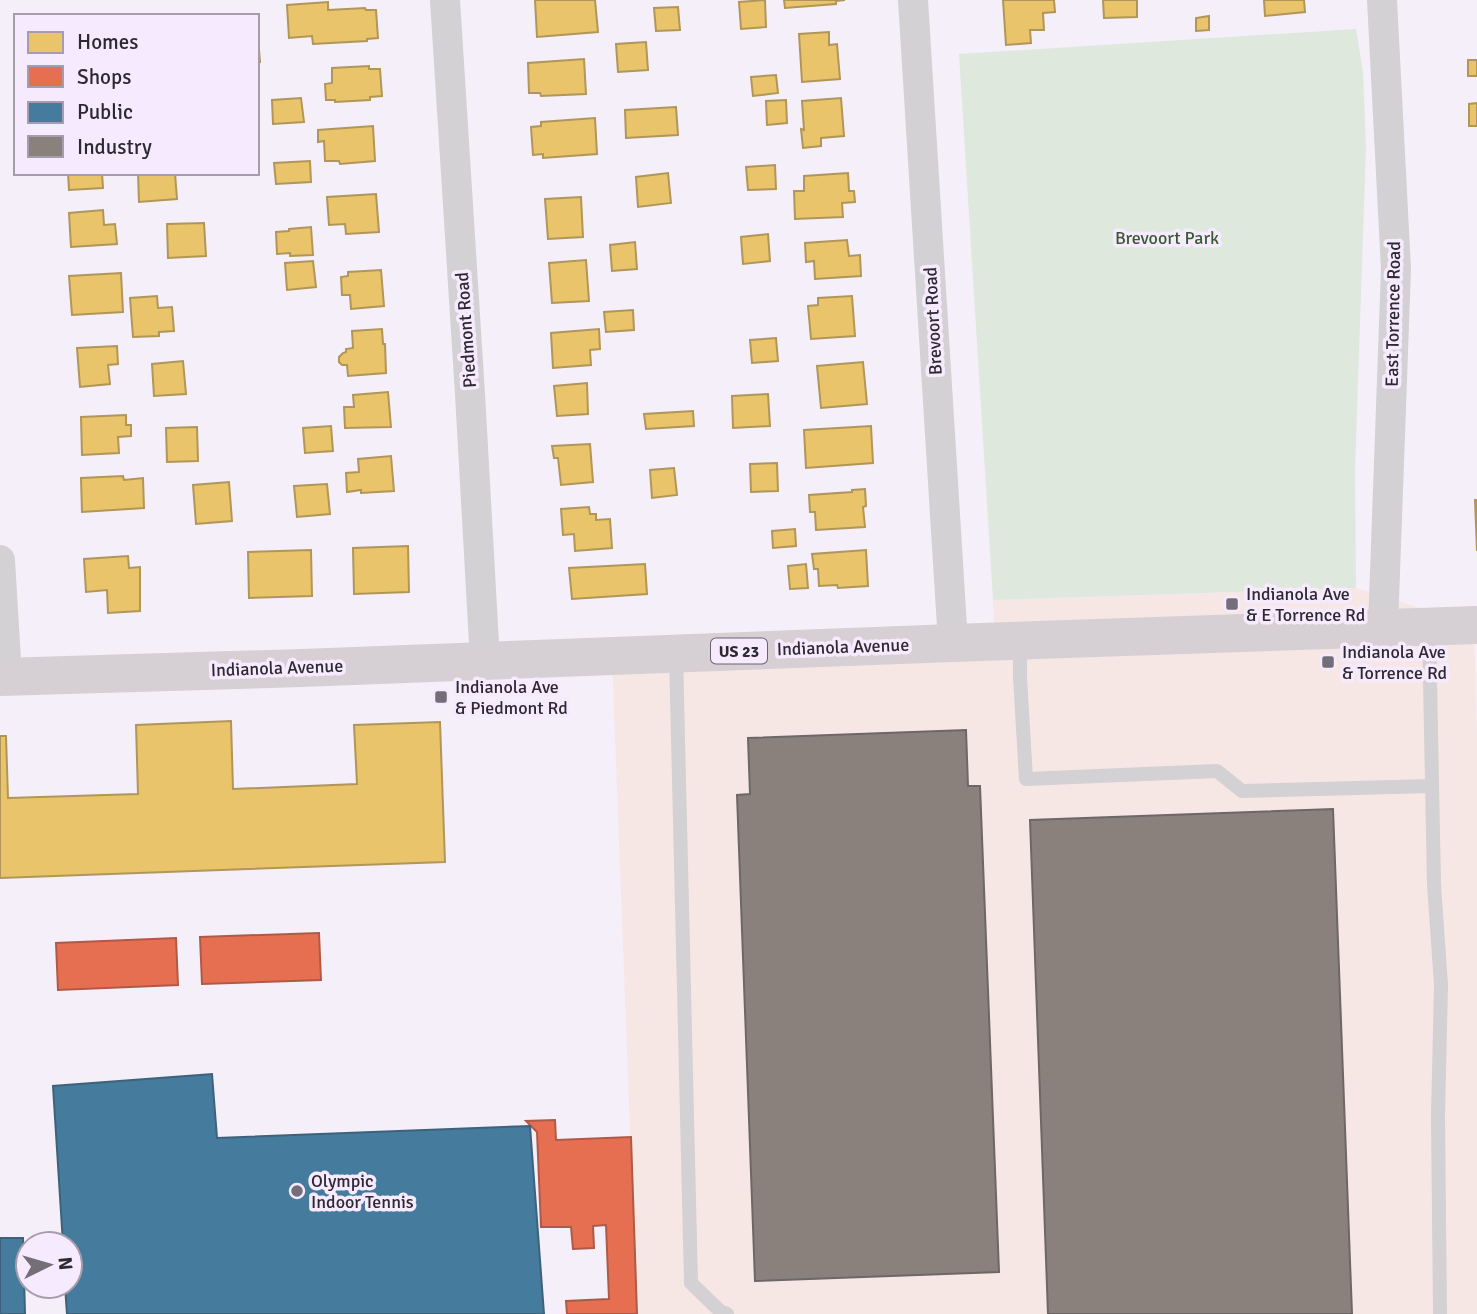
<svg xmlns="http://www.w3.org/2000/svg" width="1477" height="1314" viewBox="0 0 1477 1314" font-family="Signika,sans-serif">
	<rect width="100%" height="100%" fill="#f5effa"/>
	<!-- industrial -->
	<path fill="#f6e7e5" d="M1356,588l118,37 3,112v577h-840l-25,-656 383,-13 -2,-45z"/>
	<!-- green -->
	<path fill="#dee8dd" d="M1356,29l7,43 3,75 -11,323 1,118 -363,12 -34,-546z"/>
	<!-- homes -->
	<path fill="#e9c46a" stroke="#b19659" stroke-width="2" d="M535,0h60l3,32 -61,5z
		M765,0l1,27 -25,2 -2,-27z
		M784,0h61l-9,1v3l-51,4z
		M1003,0h51l1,12 -12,1 1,17h-14l1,13 -25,2z
		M1103,0h34v17l-33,1z
		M1264,0h40l1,12 -40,4z
		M328,2v8l37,-2 1,2h10l2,28 -11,1v2l-54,3 -1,-8 -23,2 -2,-33z
		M678,7l2,23 -24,1 -2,-23z
		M1209,16v14l-13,1v-13z
		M257,23l3,39h-3z
		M829,32v13l8,-1 3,35 -38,3 -3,-48z
		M646,42l2,28 -30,2 -2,-28z
		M584,59l2,35 -45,2 -1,-3h-11l-1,-30z
		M1468,60h9v16h-9z
		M369,66v3h11l2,27 -12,1v3l-35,2v-2h-9l-1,-16 7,-1v-15z
		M776,75l2,18 -25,3 -2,-19z
		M301,98l3,24 -31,2 -1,-24z
		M841,98l3,38 -23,2v8l-18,2 -2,-19 3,1 -2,-29z
		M786,100l1,23 -20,2 -1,-24z
		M1477,103v23h-8v-22z
		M676,107l2,28 -52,3 -1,-28z
		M595,118l2,36 -54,4v-4l-10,1 -2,-28 10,-1v-4z
		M373,126l2,35 -35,3 -1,-3h-14l-1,-20 -6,1v-12z
		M310,161l1,21 -35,2 -2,-21z
		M775,165l1,24 -28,1 -2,-23z
		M68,173h34l1,15 -34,2z
		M138,173h37l2,26 -38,3z
		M668,173l3,30 -33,4 -2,-30z
		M848,173l1,18h5l1,11 -13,1 1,14 -48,2 -1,-28h10v-15z
		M376,194l3,38 -33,2 -1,-10 -16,1 -2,-28z
		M581,197l2,40 -35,2 -3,-40z
		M103,210l1,15 11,-1 2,20 -46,3 -2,-34z
		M204,223l2,33 -38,2 -1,-34z
		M311,227l2,28 -23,1v-3l-13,1 -1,-22 13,-1v-2z
		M768,234l2,27 -27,3 -2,-27z
		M847,240l2,16 11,-1 1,21 -46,3 -1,-18 -8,1 -1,-19z
		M635,242l2,27 -25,2 -2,-26z
		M586,260l3,41 -37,2 -3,-40z
		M313,261l3,26 -29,3 -2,-27z
		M381,270l3,36 -33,3 -1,-14h-8l-1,-18 7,-1v-4z
		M121,273l2,39 -51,3 -3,-39z
		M157,296l1,12 14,-1 2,24 -15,1v4l-26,1 -3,-39z
		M852,296l3,40 -44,3 -3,-33 10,-1v-7z
		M633,310l1,20 -28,2 -2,-20z
		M382,329l1,15h2l1,29 -38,3 -1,-11h-5l-3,-3v-5l4,-4 3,-1v-3l7,-1 -1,-17z
		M599,329l1,20 -10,1 1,15 -38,3 -2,-35z
		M776,338l2,23 -26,2 -2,-23z
		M117,346l1,18 -10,1 2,19 -30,3 -3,-39z
		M183,361l3,33 -32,2 -2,-32z
		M863,362l4,42 -46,4 -4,-42z
		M587,383l1,31 -31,2 -3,-30z
		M388,392l3,35 -46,1 -1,-21h10l-1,-12z
		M768,394l2,32 -37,2 -1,-32z
		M693,411l1,15 -48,3 -2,-15z
		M126,415v10h5v11l-13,1 1,16 -37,2 -1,-38z
		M331,426l2,25 -28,2 -2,-25z
		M871,426l2,37 -67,5 -2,-38z
		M197,427l1,34 -31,1 -1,-34z
		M590,444l3,38 -32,3 -3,-27h-4l-2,-12z
		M391,456l3,35 -33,2v-3l-14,2 -1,-19 13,-1 -1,-13z
		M777,463l1,28 -27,1 -1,-28z
		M674,468l3,27 -25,3 -2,-28z
		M123,476l1,4 19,-2 1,30 -62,4 -1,-34z
		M229,482l3,39 -36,3 -3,-39z
		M327,484l3,30 -33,3 -3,-31z
		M865,489l1,17 -3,1 2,20 -49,3 -1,-18h-5l-1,-17 43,-3v-2z
		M1475,500h2v51z
		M589,507l1,7h6v6l14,-1 2,29 -37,3 -1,-17 -11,1 -2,-26z
		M795,529l1,17 -23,2 -1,-17z
		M408,546l1,46 -55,2 -1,-46z
		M311,550l1,46 -63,2 -1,-46z
		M866,550l2,36 -30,2 -1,-3 -18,1 -1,-17h-4l-2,-15z
		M128,556l1,12 11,-1v44l-32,2 -1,-23 -21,2 -2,-33z
		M645,564l2,30 -75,5 -3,-31z
		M806,564l2,24 -18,1 -2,-23z
		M231,721l2,68 124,-5 -3,-59 86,-3 5,140 -445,16v-142h6l2,62 130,-4 -2,-69z"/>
	<!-- shops -->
	<path fill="#e76f51" stroke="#af5a47" stroke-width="2" d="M319,933l2,47 -119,4 -2,-47z
		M176,938l2,47 -120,5 -2,-47z
		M555,1120l1,20 75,-3 6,177h-70l-1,-13 43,-2 -3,-74 -13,1 1,22 -21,1 -2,-22h-30l-4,-95 -11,-11z"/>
	<!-- public -->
	<path fill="#457b9d" stroke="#3e627c" stroke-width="2" d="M212,1074l5,64 313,-12 14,188h-477l-2,-28h5v-42h-7l-10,-158z
		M0,1238h23l2,76h-25z"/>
	<!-- industry -->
	<path fill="#8a817c" stroke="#6e6765" stroke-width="2" d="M966,730l2,56h12l19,486 -244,9 -18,-486 13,-1 -2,-56z
		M1333,809l19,505h-304l-18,-494z"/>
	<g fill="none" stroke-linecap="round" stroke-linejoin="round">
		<!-- service -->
		<path stroke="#d3d1d3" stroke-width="14" d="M1429,628l5,256 7,101 -3,131 2,198
			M1020,641v36l6,102 191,-8 25,20 190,-5
			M676,654l15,629 30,29 6,2"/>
		<!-- minor -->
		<path stroke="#d3d1d3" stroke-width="30" d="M445,0l25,394 15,267
			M913,0l40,643
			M1382,0l14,269 -13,359
			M0,560l7,117"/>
		<!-- primary -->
		<path stroke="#d6d0d4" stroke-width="38" d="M0,677l302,-9 651,-25 524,-18"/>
	</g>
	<!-- markers -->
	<g fill="#736e77" stroke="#f6ebfe" stroke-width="2.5">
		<rect x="1225" y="597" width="14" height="14" rx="3.5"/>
		<rect x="1321" y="655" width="14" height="14" rx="3.5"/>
		<rect x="434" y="690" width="14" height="14" rx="3.5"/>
		<circle cx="297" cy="1191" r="7"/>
	</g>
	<g text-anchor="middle" stroke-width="7" stroke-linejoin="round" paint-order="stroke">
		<!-- shield labels -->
		<rect fill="#f6ebfe" stroke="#69636e" stroke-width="2" x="711" y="638.5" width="56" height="25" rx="5"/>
		<g font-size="16" font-weight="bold" fill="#2d2930">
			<text x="739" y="657">US 23</text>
		</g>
		<!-- park labels -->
		<g font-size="18" fill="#395a30" stroke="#f6ebfe">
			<text x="1167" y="244">Brevoort Park</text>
		</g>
		<!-- street labels -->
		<g font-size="18" fill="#2d2930" stroke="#f6ebfe">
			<text transform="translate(1393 314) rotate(-89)" y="6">East Torrence Road</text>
			<text transform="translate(933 321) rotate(-93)" y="6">Brevoort Road</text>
			<text transform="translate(466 330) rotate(-94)" y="6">Piedmont Road</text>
			<text transform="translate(843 647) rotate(-2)" y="6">Indianola Avenue</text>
			<text transform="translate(277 668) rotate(-2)" y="6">Indianola Avenue</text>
		</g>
		<!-- poi labels -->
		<g font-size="18" fill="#2d2930" stroke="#f6ebfe" text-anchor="start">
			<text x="1246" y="600">Indianola Ave<tspan x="1246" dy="21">&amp; E Torrence Rd</tspan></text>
			<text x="1342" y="658">Indianola Ave<tspan x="1342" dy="21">&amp; Torrence Rd</tspan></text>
			<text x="455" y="693">Indianola Ave<tspan x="455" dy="21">&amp; Piedmont Rd</tspan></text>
			<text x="311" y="1187">Olympic<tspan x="311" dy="21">Indoor Tennis</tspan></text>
		</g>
	</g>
	<!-- legend -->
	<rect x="14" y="14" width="245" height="161" fill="#f6ebfe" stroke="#a69dac" stroke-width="2"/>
	<rect x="28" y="32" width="35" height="21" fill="#e9c46a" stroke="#a69dac" stroke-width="2"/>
	<text x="77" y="49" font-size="21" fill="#2d2930">Homes</text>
	<rect x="28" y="66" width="35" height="21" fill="#e76f51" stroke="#a69dac" stroke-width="2"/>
	<text x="77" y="84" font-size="21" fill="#2d2930">Shops</text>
	<rect x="28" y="102" width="35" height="21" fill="#457b9d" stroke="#a69dac" stroke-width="2"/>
	<text x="77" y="119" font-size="21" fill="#2d2930">Public</text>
	<rect x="28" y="136" width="35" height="21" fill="#8a817c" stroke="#a69dac" stroke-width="2"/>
	<text x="77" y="154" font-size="21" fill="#2d2930">Industry</text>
	<!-- north arrow -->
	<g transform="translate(49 1265) rotate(85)"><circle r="33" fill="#f6ebfe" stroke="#a69dac" stroke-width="2"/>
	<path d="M0-5L12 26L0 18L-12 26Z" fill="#736e77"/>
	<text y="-10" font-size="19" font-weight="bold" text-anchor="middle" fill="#2d2930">N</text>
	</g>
</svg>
